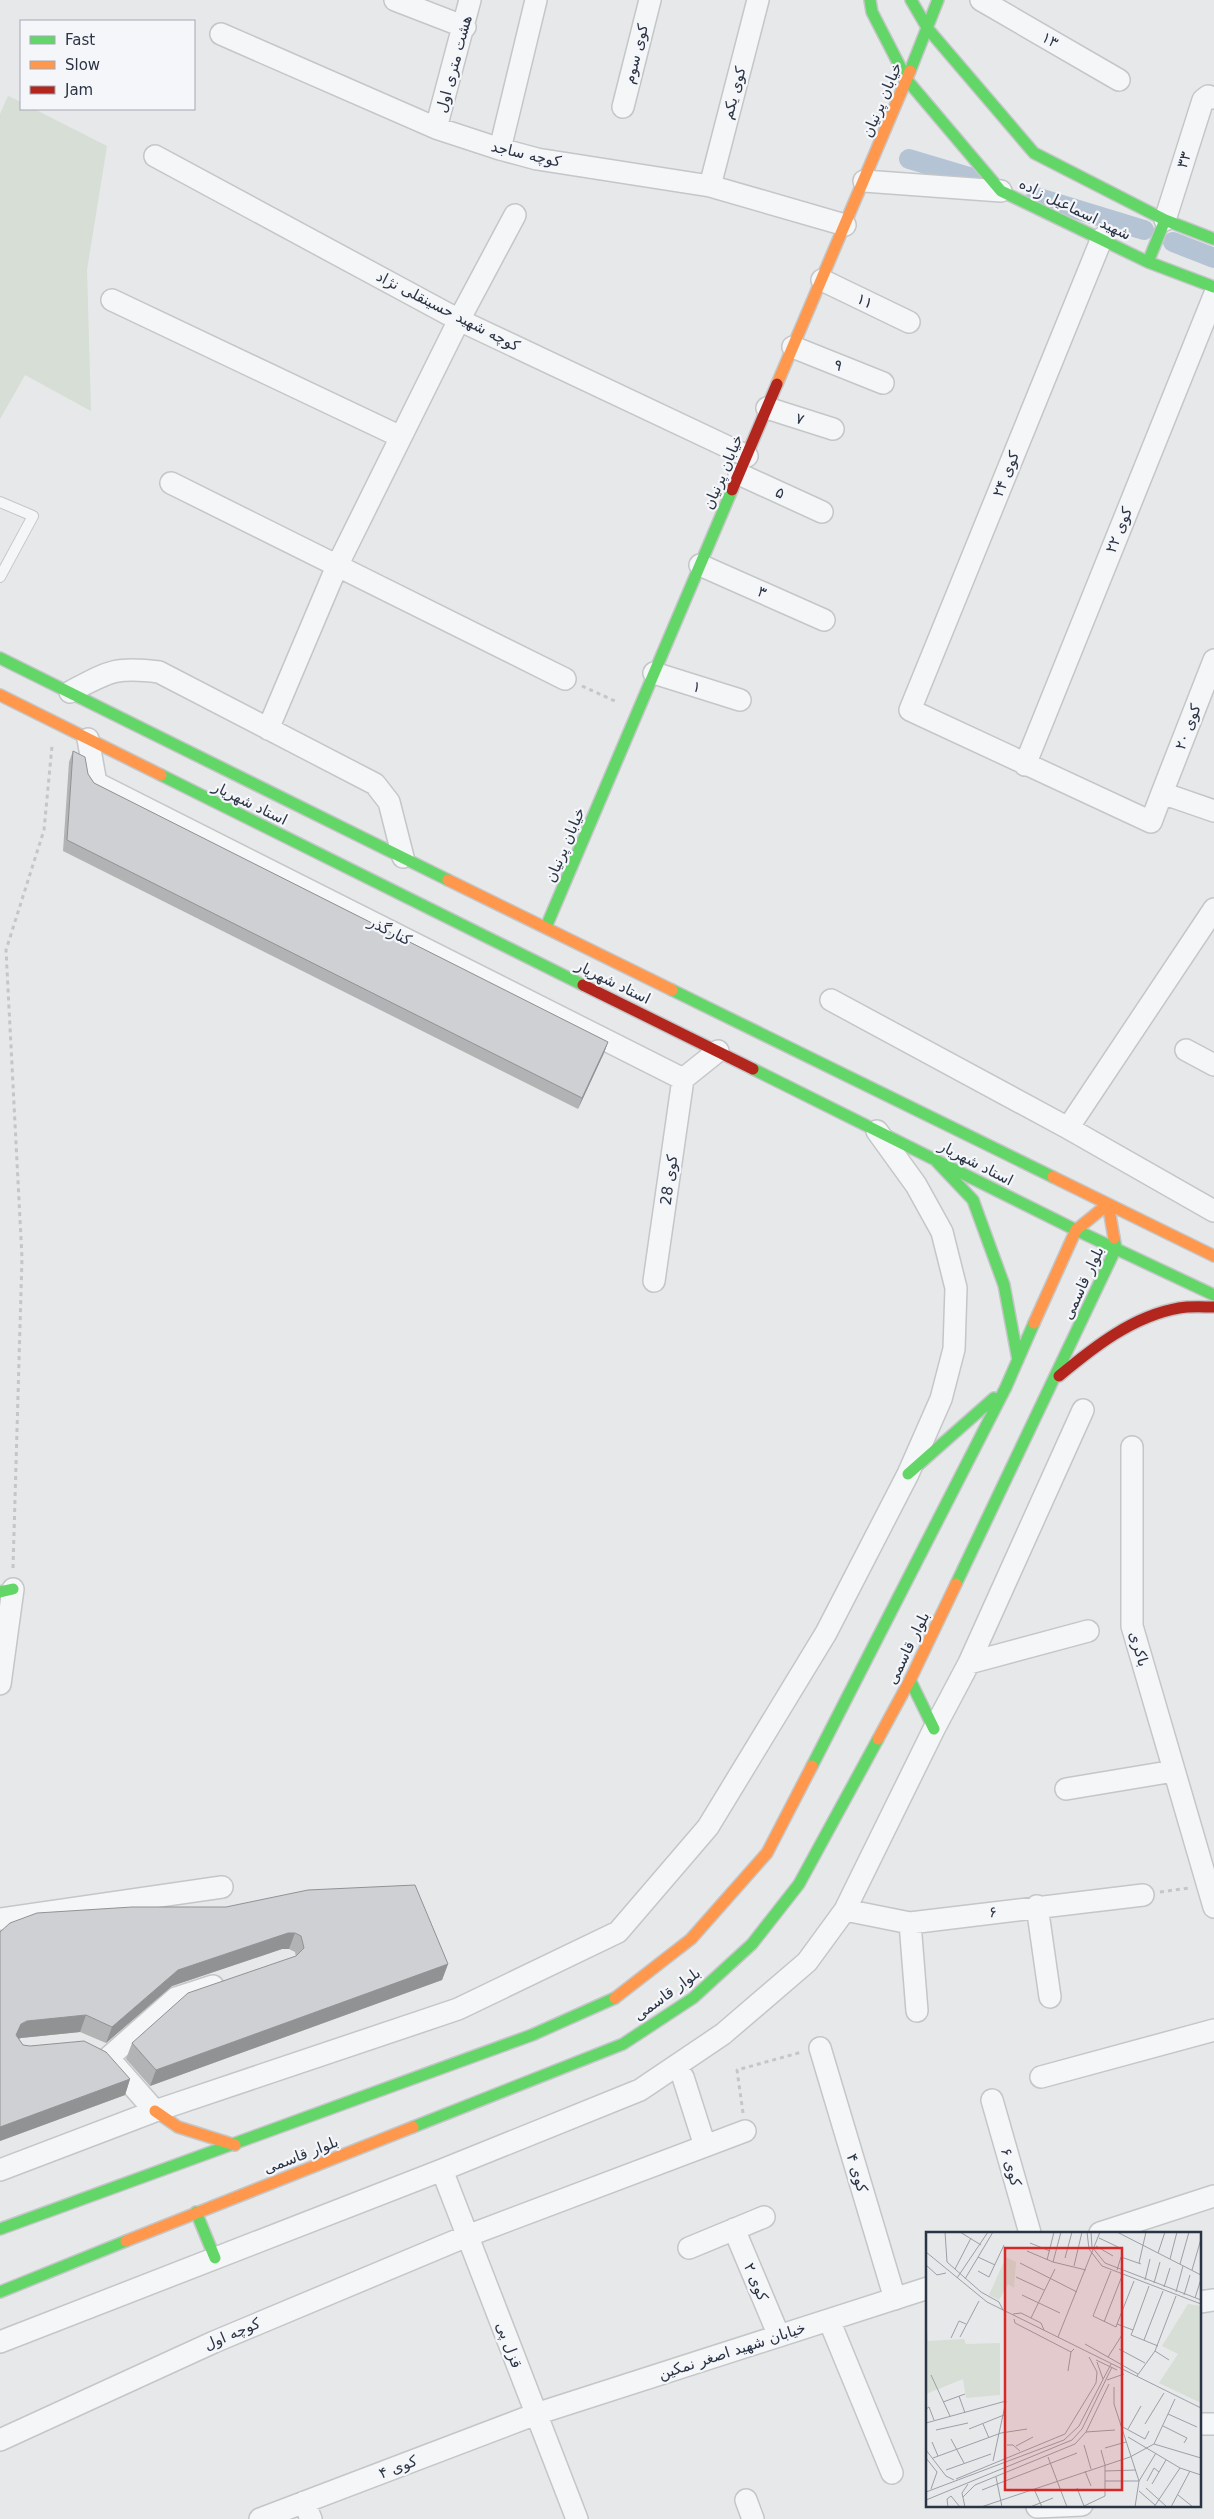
<svg xmlns="http://www.w3.org/2000/svg" width="1214" height="2519" viewBox="0 0 1214 2519" font-family="'DejaVu Sans',Vazirmatn,sans-serif">
	<rect width="100%" height="100%" fill="#e6e8ea"/>
	<!-- green -->
	<path fill="#d6ded6" d="M8,96l13,6v7h13l73,37 -20,124 4,141 -66,-36 -25,44v-305z"/>
	<g fill="none" stroke-linecap="round" stroke-linejoin="round">
		<!-- canal -->
		<path stroke="#b4c4d5" stroke-width="20" d="M909,159l67,20
			M1036,197l108,33
			M1173,242l41,16"/>
		<defs>
			<path id="lane" d="M0,502l33,14 -33,61"/>
			<path id="street" d="M395,0l70,27
				M981,0l138,80
				M221,34l215,94 64,21 37,10 173,27 135,39
				M623,107l27,-107
				M436,128l34,-128
				M500,149l36,-149
				M155,156l304,164 288,136
				M864,181l137,10
				M710,186l48,-186
				M1165,220l38,-120 5,-4 6,2
				M1102,238l-192,472 241,112 11,-29 52,18
				M822,280l87,42
				M112,300l289,137
				M793,347l90,36
				M767,408l66,21
				M739,474l83,38
				M171,483l394,196
				M700,565l124,55
				M654,673l86,27
				M70,692c38,-20 45,-26 89,-20l216,112 14,18 14,55
				M268,729l69,-163 122,-246 56,-105
				M88,739l8,44 587,296 35,-28
				M1025,765l189,-469
				M1162,793l52,-133
				M831,1000l237,128 146,83
				M1186,1050l28,15
				M1068,1128l146,-219
				M654,1281l29,-202
				M1132,1447v179l82,281
				M969,1663l119,-32
				M0,1684l13,-95
				M1066,1789l108,-18
				M1037,1906l13,91
				M845,1910l65,13 233,-28
				M0,1919l222,-32
				M910,1923l7,88
				M820,2048l75,251
				M108,2058l68,-60 37,-12
				M111,2061l44,50
				M683,2077l22,69
				M1041,2077l173,-47
				M992,2100l38,133
				M0,2170l155,-59 303,-102 160,-77 90,-105 118,-194 82,-159 33,-75 13,-50 2,-61 -14,-56 -26,-47 -39,-54
				M442,2170l135,349
				M734,2229l45,107
				M1100,2233l114,-37
				M689,2248l75,-31
				M1200,2302l14,-2
				M829,2320l63,153
				M0,2342l442,-172 198,-80 83,-56 84,-72 38,-52 89,-181 35,-66 114,-253
				M1200,2424h14
				M0,2440l214,-98 253,-106 278,-105
				M746,2500l7,19
				M304,2502l7,17
				M1037,2507l45,-2
				M260,2519l276,-105 392,-126"/>
			<path id="fast" d="M870,0l2,12 35,68 94,111 147,71 66,25
				M911,0l17,29 106,124 131,67 49,19
				M910,71l28,-71
				M1148,262l17,-42
				M0,658l448,222
				M161,775l422,210
				M546,927l186,-437
				M672,990l381,187
				M753,1069l323,161 138,65
				M937,1162l36,38 31,85 14,75
				M908,1474l86,-76
				M956,1584l160,-336 -2,-10
				M0,1592l13,-3
				M910,1680l24,49
				M812,1766l194,-379 28,-64
				M413,2127l210,-83 70,-46 59,-54 47,-60 79,-145
				M196,2212l19,46
				M0,2229l532,-194 83,-37
				M0,2292l126,-51"/>
			<path id="slow" d="M777,384l133,-313
				M0,695l161,80
				M448,880l224,110
				M1053,1177l161,79
				M1034,1323l42,-93 32,-26 6,34
				M878,1739l32,-59 46,-96
				M615,1998l76,-59 76,-86 45,-87
				M155,2111l23,16 57,18
				M126,2241l287,-114"/>
			<path id="jam" d="M732,490l45,-106
				M583,985l170,84
				M1059,1376c35,-29 74,-60 120,-68 11,-2 24,-1 35,-1"/>
		</defs>
		<!-- lane casing -->
		<use href="#lane" stroke="#c4c6c8" stroke-width="12"/>
		<!-- street casing -->
		<use href="#street" stroke="#c4c6c8" stroke-width="24"/>
		<!-- fast casing -->
		<use href="#fast" stroke="#c4c6c8" stroke-width="14"/>
		<!-- slow casing -->
		<use href="#slow" stroke="#c4c6c8" stroke-width="14"/>
		<!-- jam casing -->
		<use href="#jam" stroke="#c4c6c8" stroke-width="14"/>
		<!-- path -->
		<path stroke="#c5c6ca" stroke-width="3" stroke-dasharray="4 4" stroke-linecap="butt" d="M582,686l35,16
			M13,1568l9,-310 -16,-308 38,-120 8,-84
			M1160,1892l29,-4
			M743,2113l-6,-43 65,-18"/>
		<!-- lane -->
		<use href="#lane" stroke="#f5f6f7" stroke-width="10"/>
		<!-- street -->
		<use href="#street" stroke="#f5f6f7" stroke-width="21"/>
		<!-- fast -->
		<use href="#fast" stroke="#63d668" stroke-width="11"/>
		<!-- slow -->
		<use href="#slow" stroke="#ff974d" stroke-width="11"/>
		<!-- jam -->
		<use href="#jam" stroke="#b3261e" stroke-width="11"/>
	</g>
	<!-- wall -->
	<path fill="#b1b3b5" d="M73,751l15,23 6,9 514,259 -4,11 -26,56 -515,-258 6,-89z
		M226,1907l222,57 -6,16 -292,106 -24,-27 6,-16 164,-86 -1,-5 -6,-3h-7l-110,37 -66,57 -26,-11 -59,6 -2,1 4,6 107,34 -5,16 -125,46v-209z"/>
	<!-- shaded-wall -->
	<path fill="#909294" d="M608,1042l-4,11 -26,56 4,-11z
		M288,1933h7l-6,16h-7l-110,37 -66,57 6,-16 66,-57z
		M448,1964l-6,16 -292,106 6,-16z
		M86,2015l-6,17 -59,6 -6,2 1,-5 5,-11 6,-3z
		M130,2079l-5,16 -125,46v-14z"/>
	<!-- building -->
	<path fill="#ced0d3" stroke="#909294" d="M73,751l12,6 3,17 6,9 514,259 -26,56 -515,-258z
		M415,1885l33,79 -292,106 -24,-27 56,-50 108,-37 8,-8 -3,-12 -6,-3h-7l-110,37 -66,57 -26,-12 -59,6 -6,3 -5,11 7,10 7,1 54,-5 22,11 24,27 -130,48v-195l10,-9 27,-10 95,-6h94l82,-17z"/>
	<g text-anchor="middle" stroke-width="4.5" stroke-linejoin="round" paint-order="stroke">
		<!-- street labels -->
		<g font-size="15" fill="#2b3445" stroke="#f4f6f9">
			<text transform="translate(1050 40) rotate(30)" y="5">۱۳</text>
			<text transform="translate(636 54) rotate(-76)" y="5">کوی سوم</text>
			<text transform="translate(454 64) rotate(-75)" y="5">هشت متری اول</text>
			<text transform="translate(734 93) rotate(-75)" y="5">کوی یکم</text>
			<text transform="translate(882 100) rotate(-67)" y="5">خیابان پرنیان</text>
			<text transform="translate(526 154) rotate(13)" y="5">کوچه ساجد</text>
			<text transform="translate(1184 160) rotate(-72)" y="5">۳۳</text>
			<text transform="translate(1075 209) rotate(26)" y="5">شهید اسماعیل زاده</text>
			<text transform="translate(865 301) rotate(26)" y="5">۱۱</text>
			<text transform="translate(448 311) rotate(27)" y="5">کوچه شهید حسینقلی نژاد</text>
			<text transform="translate(838 365) rotate(22)" y="5">۹</text>
			<text transform="translate(800 419) rotate(18)" y="5">۷</text>
			<text transform="translate(723 472) rotate(-67)" y="5">خیابان پرنیان</text>
			<text transform="translate(1006 474) rotate(-68)" y="5">کوی ۲۴</text>
			<text transform="translate(780 493) rotate(25)" y="5">۵</text>
			<text transform="translate(1119 530) rotate(-68)" y="5">کوی ۲۲</text>
			<text transform="translate(762 592) rotate(24)" y="5">۳</text>
			<text transform="translate(697 687) rotate(18)" y="5">۱</text>
			<text transform="translate(1188 727) rotate(-69)" y="5">کوی ۲۰</text>
			<text transform="translate(250 803) rotate(26)" y="5">استاد شهریار</text>
			<text transform="translate(565 845) rotate(-67)" y="5">خیابان پرنیان</text>
			<text transform="translate(390 931) rotate(27)" y="5">کنارگذر</text>
			<text transform="translate(613 982) rotate(26)" y="5">استاد شهریار</text>
			<text transform="translate(976 1163) rotate(27)" y="5">استاد شهریار</text>
			<text transform="translate(669 1180) rotate(-82)" y="5">کوی 28</text>
			<text transform="translate(1083 1283) rotate(-65)" y="5">بلوار قاسمی</text>
			<text transform="translate(908 1648) rotate(-64)" y="5">بلوار قاسمی</text>
			<text transform="translate(1139 1649) rotate(74)" y="5">باکری</text>
			<text transform="translate(993 1912) rotate(-7)" y="5">۶</text>
			<text transform="translate(667 1994) rotate(-36)" y="5">بلوار قاسمی</text>
			<text transform="translate(301 2155) rotate(-21)" y="5">بلوار قاسمی</text>
			<text transform="translate(1011 2167) rotate(74)" y="5">کوی ۶</text>
			<text transform="translate(857 2173) rotate(73)" y="5">کوی ۴</text>
			<text transform="translate(756 2282) rotate(67)" y="5">کوی ۲</text>
			<text transform="translate(232 2334) rotate(-23)" y="5">کوچه اول</text>
			<text transform="translate(509 2345) rotate(69)" y="5">قزل پی</text>
			<text transform="translate(732 2351) rotate(-18)" y="5">خیابان شهید اصغر نمکین</text>
			<text transform="translate(398 2467) rotate(-21)" y="5">کوی ۴</text>
		</g>
	</g>
	<!-- overview -->
	<g transform="translate(926 2232)">
		<rect width="275" height="275" fill="#e6e8ea"/>
		<path d="M80,25l10,5 -2,26 -6,-4 -9,16 -10,-5zM262,72l13,2v97l-42,-20 19,-29 -16,-8zM0,90l2,19 36,-2 2,5 34,-1v52l-34,3 -3,-19 -37,15z" fill="#d6ded6"/>
		<path fill="none" stroke="#9ba0a8" stroke-width="1" d="M19,0l2,30 34,30 18,10 4,8M34,0l21,13M161,0l2,17 13,17 99,38M165,0l1,15 13,16 96,37M191,0l84,43M173,6l19,9M104,11l20,8M170,14l17,10M101,19l26,11 33,8M0,20l61,50 214,106M232,21l7,-21M52,25l17,8M139,26l7,-26M244,27l7,-27M121,28l7,-28M127,30l8,-30M94,31l57,29M213,31l7,-31M254,32l9,-32M0,33l11,10 9,-2M148,34l8,-34M29,37l16,-31M191,38l4,-13 20,7M266,38l9,-31M52,39l11,6 15,-32M185,39l-18,45 23,11 1,-3 16,6 -2,5 27,11M90,45l28,13M31,46l31,-46M39,47l28,-47M219,48l5,-21M228,51l6,-21M238,55l6,-19M250,60l7,-26M96,63l38,18M258,63l6,-20M269,66l6,-19M87,82l8,-1 20,10 3,7M105,86l24,-49M88,87l1,4 56,29 3,-3M178,90l18,-46M191,92l17,-43M207,98l16,-44M34,105l19,-36M132,105l42,-105M25,106l8,-17 7,3M218,108l19,-49M159,112l53,30M193,117l26,14M229,119l14,9M182,125l14,-22M170,128l21,10M171,130l6,17M142,139l3,-19M5,143l19,41M211,144l18,-25 21,-55M181,148l17,-6M188,155v17l25,77 -4,26M33,164l6,17M17,170l22,-8M0,177l3,-2 5,13M242,182l29,13M0,191l80,-22 -13,60M57,192l6,14M219,192l19,-31M195,194l24,13 4,-8M237,194l24,12 -3,5M43,197l35,-14M202,197l13,-23M10,198l32,-7M160,200l29,-2M202,205l52,31 21,7M25,207l13,24M6,210l6,14M228,212l21,-45M81,213h6l7,6M158,213l7,24M90,214l17,-9M179,216l21,-6M0,218l20,26 8,4M122,225l19,50M0,226l11,14 -6,17M7,226l68,-25 26,-4M20,238l45,-16M159,239l6,15M179,239l31,-1M70,245l6,30M30,247l109,-45 31,-51 1,-11 -8,-15M179,249h34l17,-28M221,249l7,-13 5,4M226,252l14,-24M151,256l7,18M220,256l21,19M108,257l8,18M56,258l95,-37M213,259l16,14M0,260l138,-52 15,-14 32,-62M252,263l15,12M37,265l12,-12 100,-41 11,-12 23,-48M0,268l146,-60 10,-11 30,-62M22,275l-1,-8 4,-3 9,11M39,275l-3,-14 6,-9M55,275l149,-50 24,-13 47,14M104,275l23,-9M156,275l23,-11v-31l-4,-15M228,275l26,-39M245,275l19,-36"/>
		<path fill="#d62828" fill-opacity="0.15" stroke="#d62828" stroke-width="2.5" d="M79,16h117v242h-117z"/>
		<rect width="275" height="275" fill="none" stroke="#2b3445" stroke-width="2.5"/>
	</g>
	<!-- legend -->
	<rect x="20" y="20" width="175" height="90" fill="#f4f6f9" stroke="#a4a8b1"/>
	<rect x="30" y="36" width="25" height="8" fill="#63d668" stroke="#a4a8b1"/>
	<text x="65" y="45" font-size="15" fill="#2b3445">Fast</text>
	<rect x="30" y="61" width="25" height="8" fill="#ff974d" stroke="#a4a8b1"/>
	<text x="65" y="70" font-size="15" fill="#2b3445">Slow</text>
	<rect x="30" y="86" width="25" height="8" fill="#b3261e" stroke="#a4a8b1"/>
	<text x="65" y="95" font-size="15" fill="#2b3445">Jam</text>
</svg>
